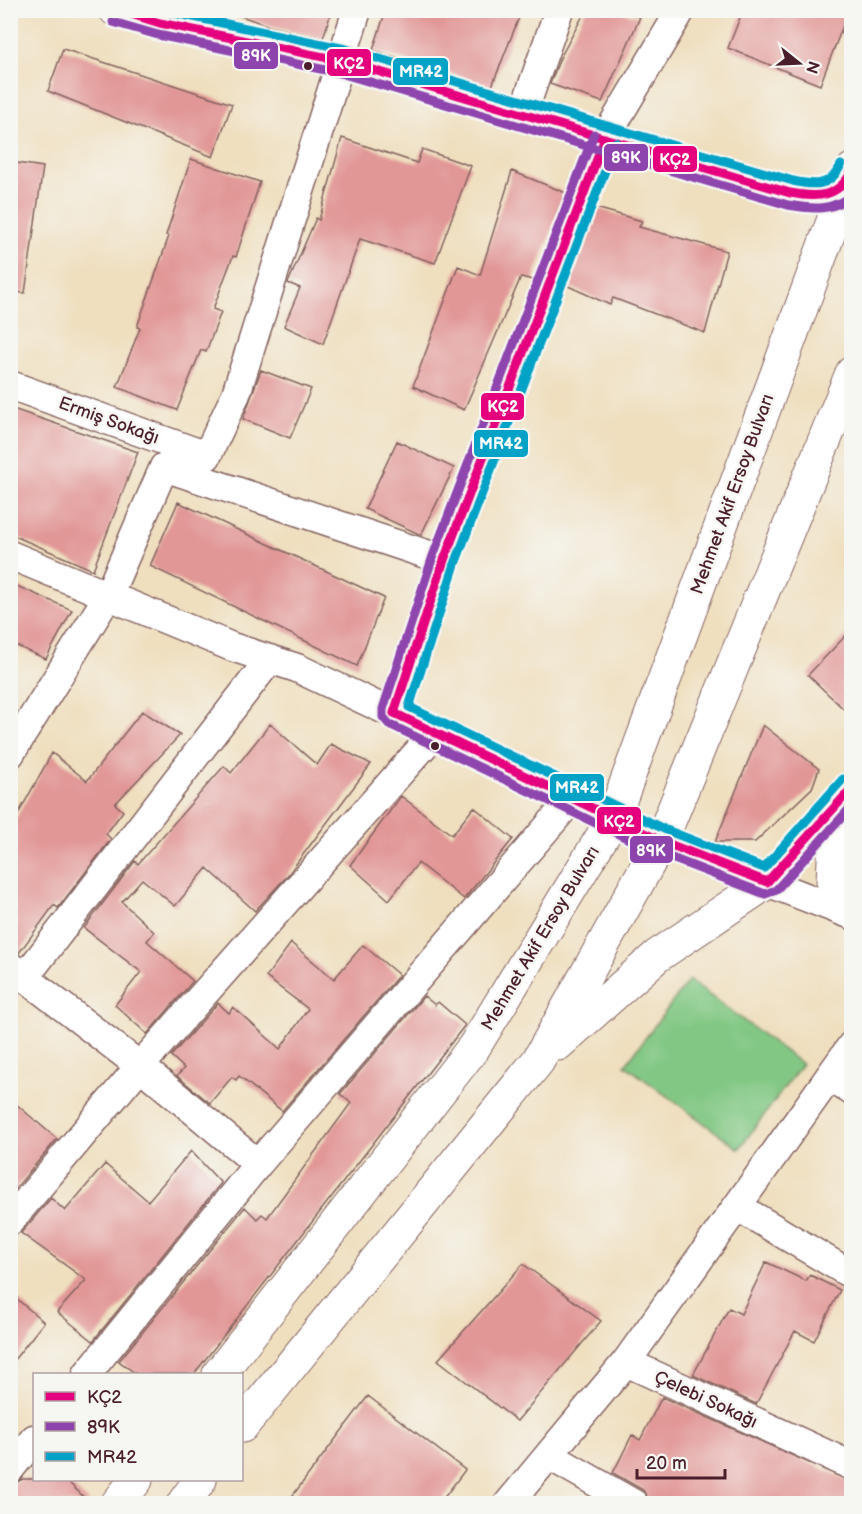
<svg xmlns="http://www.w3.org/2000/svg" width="862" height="1514" viewBox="0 0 862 1514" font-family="'Balsamiq Sans',sans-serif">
	<rect width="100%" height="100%" fill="#f6f6f2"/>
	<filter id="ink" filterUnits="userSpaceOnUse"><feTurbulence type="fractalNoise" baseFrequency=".0167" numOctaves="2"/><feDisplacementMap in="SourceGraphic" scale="12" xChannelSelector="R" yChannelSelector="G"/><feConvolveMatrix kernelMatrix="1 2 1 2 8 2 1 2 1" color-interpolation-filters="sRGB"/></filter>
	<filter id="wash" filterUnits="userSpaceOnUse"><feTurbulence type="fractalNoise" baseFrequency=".008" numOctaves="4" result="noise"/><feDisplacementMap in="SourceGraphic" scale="24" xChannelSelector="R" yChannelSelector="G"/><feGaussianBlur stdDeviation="1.35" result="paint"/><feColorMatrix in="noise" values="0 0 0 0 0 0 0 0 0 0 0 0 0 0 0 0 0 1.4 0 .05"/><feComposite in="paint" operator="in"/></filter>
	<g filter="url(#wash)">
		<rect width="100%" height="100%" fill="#efdfbf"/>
		<!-- green -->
		<path fill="#82c884" stroke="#667458" stroke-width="1.5" d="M689,980l113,84 -63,85 -114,-84z"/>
		<g id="blocks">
			<!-- building -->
			<path fill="#e19796" d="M233,10h99l-9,28 -54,-12 -36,-13z
				M386,10h118l16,5 -28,71 -119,-36z
				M586,10h29l25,7 -38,85 -52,-18 10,-26z
				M743,10h106l-29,75 -92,-37z
				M63,49l169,55 -19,53 -165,-66z
				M342,138l75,25 5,-14 49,17 -36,97 -75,-24 -37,105 -39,-18 16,-38 -12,-5 28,-65 3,2z
				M191,159l69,23 -24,75 -3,-1 -20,53 8,3 -15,40 -5,-2 -24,60 -60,-23 23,-59 -3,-1 32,-91 -3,-1z
				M10,162l33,5 -18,126 -15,-1z
				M512,171l54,22 -33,87 -12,-3 -57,133 -51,-24 45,-120 22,9z
				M596,208l46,13 -3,6 88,24 -22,82 -92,-35 -3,7 -44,-20z
				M261,370l50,19 -21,49 -47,-19z
				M10,408l128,44 -45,118 -83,-36z
				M397,441l57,27 -33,67 -56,-26z
				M178,502l206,96 -27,68 -207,-100z
				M10,583l62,27 -26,49 -36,-16z
				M852,629v88l-44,-42z
				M142,711l38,24 -65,69 8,7 -17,23 5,5 -53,69 -4,-3 -35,48 -9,-2v-122l42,-76 35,28z
				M270,724l47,41 14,-21 40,20 -84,112 -32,35 -48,-43 -32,38 -33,-27 -20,23 32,30 -7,9 46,40 -46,53 -32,-29 26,-33 -57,-44 51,-67 3,3 86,-98 7,7z
				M763,725l56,44 -7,19 -57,54h-40z
				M401,796l51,39 22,-28 39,32 -49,60 -46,-36 -29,37 -39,-35z
				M291,943l43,36 29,-34 36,30 -117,136 -43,-35 -3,4 -4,-3 -22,26 -33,-27 7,-8 -13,-12 47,-53 11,10 4,-6 47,42 28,-40 -42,-32z
				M424,996l11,9 3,-3 27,23 -271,349h-58l-17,-13 126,-154 12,12 5,-5 5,4 84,-115 -11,-9z
				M10,1099l47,40 -47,56z
				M191,1151l30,32 -128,158 -36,-29 29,-32 -65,-47 30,-35 14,13 40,-47 43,37z
				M766,1262l40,19 4,-6 30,15 -26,51 -19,-10 -39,73 -63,-29 36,-67 12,6z
				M523,1264l78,57 -84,100 -79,-61z
				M10,1293l34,29 -34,43z
				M368,1396l97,74 -25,33h-153z
				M662,1397l190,85v21h-202l-7,-13 -30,-17 19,-38 8,5z
				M23,1479h42l25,24h-80v-18z"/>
		</g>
	</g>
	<g filter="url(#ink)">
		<use href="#blocks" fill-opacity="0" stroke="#84625f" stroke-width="1.5"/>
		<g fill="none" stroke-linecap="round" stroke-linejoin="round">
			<defs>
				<path id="street" d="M523,113l36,-103
					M10,385l197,71
					M164,467l280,93
					M10,555l222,92 65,21 364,173 191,74
					M394,713l50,-153 161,-422 76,-128
					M10,754l98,-158 56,-129 43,-11 29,-62 121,-384
					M11,967l129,99 118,98
					M25,977l245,-318
					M829,1077l23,14
					M738,1207l114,68
					M10,1221l130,-155 295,-333
					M626,1362l226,104
					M87,1374l171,-210 313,-364
					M550,1456l84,48
					M10,1469l24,-30
					M508,1504l118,-142 226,-317"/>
				<path id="secondary" d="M116,10l44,13 183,38 447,132 31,4 25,-12
					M849,797l-14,42 -2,42 19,19
					M767,882l85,-95"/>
				<path id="primary" d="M558,1044l99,-88 110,-74
					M219,1374l255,-327 139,-228 239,-649
					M242,1426l296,-365 123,-220 191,-468
					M117,1504l19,-24
					M183,1504l17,-24"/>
			</defs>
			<!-- street casing -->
			<use href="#street" stroke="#84625f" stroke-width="31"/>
			<!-- secondary casing -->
			<use href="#secondary" stroke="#84625f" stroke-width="35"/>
			<!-- primary casing -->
			<use href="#primary" stroke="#84625f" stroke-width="35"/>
			<!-- street -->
			<use href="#street" stroke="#fff" stroke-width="28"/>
			<!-- secondary -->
			<use href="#secondary" stroke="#fff" stroke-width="33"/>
			<!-- primary -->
			<use href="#primary" stroke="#fff" stroke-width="33"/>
			<defs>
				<path id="bus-1" d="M118,10l42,13 183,38 447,132c27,5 48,5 62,-22
					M605,138l-161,422 -50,153 267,128 106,41 85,-94"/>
				<path id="bus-2" d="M113,22l45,13 182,38 448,132c23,4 46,7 64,-11
					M594,134l-161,422 -50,153v8l6,7 267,128 109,42 11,-4 76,-84"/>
				<path id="bus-3" d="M160,10l186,39 447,132c22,5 37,6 48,-16
					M616,142l-161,422 -46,143 257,123 98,38 79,-89"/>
			</defs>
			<!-- bus-1 casing -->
			<use href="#bus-1" stroke="#f6f6f2" stroke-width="14"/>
			<!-- bus-2 casing -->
			<use href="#bus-2" stroke="#f6f6f2" stroke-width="14"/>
			<!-- bus-3 casing -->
			<use href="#bus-3" stroke="#f6f6f2" stroke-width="14"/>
			<!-- bus-1 -->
			<use href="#bus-1" stroke="#e5007d" stroke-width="9"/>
			<!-- bus-2 -->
			<use href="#bus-2" stroke="#8e44ad" stroke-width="9"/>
			<!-- bus-3 -->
			<use href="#bus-3" stroke="#04a2c6" stroke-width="9"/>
		</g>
	</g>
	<!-- markers -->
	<g fill="#4a1f2b" stroke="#f6f6f2" stroke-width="2">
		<circle cx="308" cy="66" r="5"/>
		<circle cx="435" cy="746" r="5"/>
	</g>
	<g text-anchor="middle" stroke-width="5" stroke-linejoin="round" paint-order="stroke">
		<!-- street labels -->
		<g font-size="18" fill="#4a1f2b" stroke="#f6f6f2">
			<text transform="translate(109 420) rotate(20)" y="6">Ermiş Sokağı</text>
			<text transform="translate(732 494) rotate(-70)" y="6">Mehmet Akif Ersoy Bulvarı</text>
			<text transform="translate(540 938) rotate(-59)" y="6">Mehmet Akif Ersoy Bulvarı</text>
			<text transform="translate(706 1399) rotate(25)" y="6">Çelebi Sokağı</text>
		</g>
	</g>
	<g stroke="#f6f6f2" stroke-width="2">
		<rect x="233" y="41" width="46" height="29" rx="6" fill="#8e44ad"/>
		<rect x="326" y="48" width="46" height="29" rx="6" fill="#e5007d"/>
		<rect x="392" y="57" width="57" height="29" rx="6" fill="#04a2c6"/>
		<rect x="603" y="143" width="46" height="29" rx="6" fill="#8e44ad"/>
		<rect x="652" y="145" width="46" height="28" rx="6" fill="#e5007d"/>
		<rect x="480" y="392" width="45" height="29" rx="6" fill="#e5007d"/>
		<rect x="473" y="429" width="56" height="29" rx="6" fill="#04a2c6"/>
		<rect x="549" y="773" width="56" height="29" rx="6" fill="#04a2c6"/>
		<rect x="596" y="806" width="46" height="29" rx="6" fill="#e5007d"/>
		<rect x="629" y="835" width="45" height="29" rx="6" fill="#8e44ad"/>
	</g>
	<g font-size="16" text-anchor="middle" font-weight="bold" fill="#fff">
		<text x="256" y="61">89K</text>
		<text x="349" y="69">KÇ2</text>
		<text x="421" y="77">MR42</text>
		<text x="626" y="163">89K</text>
		<text x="675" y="165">KÇ2</text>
		<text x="503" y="412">KÇ2</text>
		<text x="501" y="449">MR42</text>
		<text x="577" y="793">MR42</text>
		<text x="619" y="827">KÇ2</text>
		<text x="651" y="856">89K</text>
	</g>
	<!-- margin -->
	<rect width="862" height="1514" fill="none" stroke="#f6f6f2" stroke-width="36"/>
	<!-- legend -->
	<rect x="33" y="1373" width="210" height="108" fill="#f6f6f2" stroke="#b1a0a2" stroke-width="1.5"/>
	<rect x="45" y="1392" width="30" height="9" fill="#e5007d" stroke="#b1a0a2" stroke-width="1.5"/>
	<text x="87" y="1403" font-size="18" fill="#4a1f2b">KÇ2</text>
	<rect x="45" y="1422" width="30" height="9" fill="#8e44ad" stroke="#b1a0a2" stroke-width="1.5"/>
	<text x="87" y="1433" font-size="18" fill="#4a1f2b">89K</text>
	<rect x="45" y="1452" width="30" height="9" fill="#04a2c6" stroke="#b1a0a2" stroke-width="1.5"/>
	<text x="87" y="1463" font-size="18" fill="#4a1f2b">MR42</text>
	<!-- north arrow -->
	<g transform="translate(799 63) rotate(108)" stroke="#f6f6f2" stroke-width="4.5" paint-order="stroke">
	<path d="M0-4.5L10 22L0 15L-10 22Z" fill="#4a1f2b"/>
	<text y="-9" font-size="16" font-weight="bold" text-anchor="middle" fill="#4a1f2b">N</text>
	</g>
	<!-- scale -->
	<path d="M637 1469v9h88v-9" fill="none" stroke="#4a1f2b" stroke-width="3"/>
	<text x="646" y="1469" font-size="18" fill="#4a1f2b" stroke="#f6f6f2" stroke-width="4.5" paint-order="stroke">20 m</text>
</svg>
